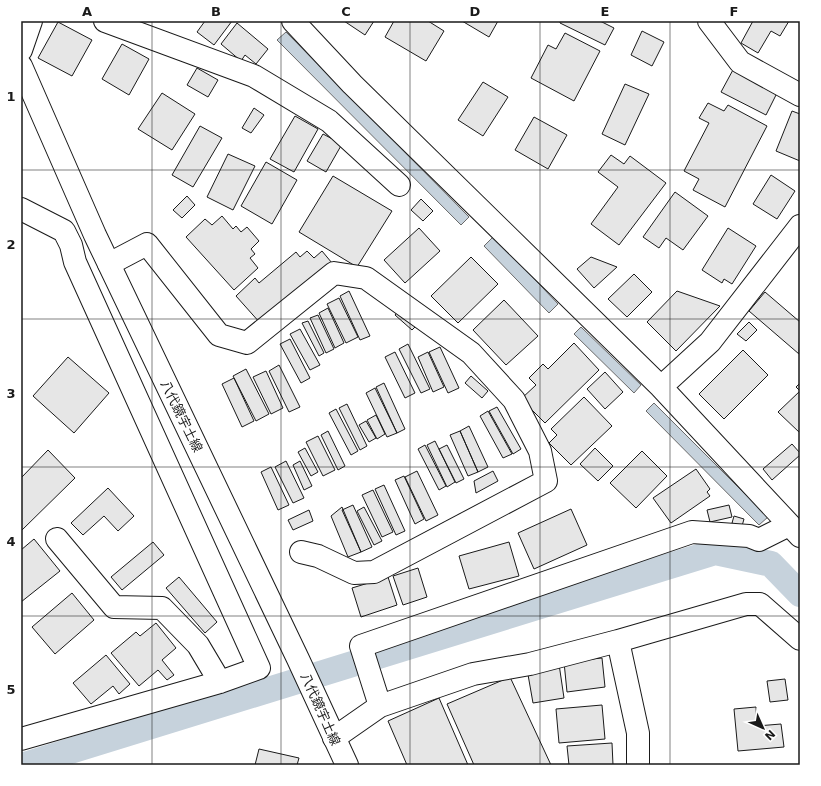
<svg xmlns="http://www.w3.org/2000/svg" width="821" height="786" viewBox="0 0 821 786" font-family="'DejaVu Sans','Noto Sans JP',sans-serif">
	<rect width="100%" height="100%" fill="#fff"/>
	<!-- water -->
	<path fill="#c6d2dc" stroke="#6a6a6a" d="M286,32l183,185 -8,8 -184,-185z
		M494,236l64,68 -9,9 -65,-67z
		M581,327l60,58 -7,8 -60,-59z
		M654,403l114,114 -9,8 -113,-114z"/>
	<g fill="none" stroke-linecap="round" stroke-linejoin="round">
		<!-- canal -->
		<path stroke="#c6d2dc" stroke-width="26" d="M25,765l690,-213 56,12 29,30"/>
	</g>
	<!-- building -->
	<path fill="#e6e6e6" stroke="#1a1a1a" d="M205,21h27l-18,24 -17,-13z
		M344,21h30l-9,14z
		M394,21h34l16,10 -18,30 -41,-24z
		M462,21h36l-9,16z
		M560,21h40l14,7 -9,17 -45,-22z
		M753,21h36l-9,15 -9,-5 -13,22 -17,-10z
		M58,22l34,18 -20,36 -34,-18z
		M237,23l31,26 -12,15 -11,-9 -4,6 -20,-17z
		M642,31l22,11 -12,24 -21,-11z
		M565,33l35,18 -26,50 -43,-23 17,-33 8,4z
		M122,44l27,15 -20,36 -27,-16z
		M197,68l21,12 -10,17 -21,-12z
		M734,68l44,23 -12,24 -45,-23z
		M483,82l25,15 -25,39 -25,-16z
		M625,84l24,10 -24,51 -23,-11z
		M162,93l33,21 -23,36 -34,-21z
		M708,103l16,8 4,-6 39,21 -42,81 -32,-17 6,-11 -15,-8 25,-48 -10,-5z
		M254,108l10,7 -13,18 -9,-5z
		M792,111l8,3v47l-24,-10z
		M295,116l23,13 -24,43 -24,-13z
		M534,117l33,18 -19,34 -33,-19z
		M200,126l22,12 -29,49 -21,-12z
		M323,134l19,10 -16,28 -19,-11z
		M228,154l27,12 -22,44 -26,-13z
		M611,155l13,9 6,-8 36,27 -47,62 -28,-21 27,-37 -20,-15z
		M266,162l31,18 -25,44 -31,-18z
		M771,175l24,16 -18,28 -24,-15z
		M333,176l59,35 -35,56 -58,-35z
		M675,192l33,24 -25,34 -17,-12 -7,10 -16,-11z
		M187,196l8,9 -13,13 -9,-8z
		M421,199l12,12 -10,10 -12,-11z
		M222,216l11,13 3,-3 5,6 6,-5 12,14 -8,8 4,5 -5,4 8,10 -24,22 -48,-53 19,-18 7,6z
		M419,228l21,23 -35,32 -21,-23z
		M728,228l28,18 -24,38 -8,-5 -2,4 -20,-13z
		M307,251l7,7 8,-7 10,12 -71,61 -25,-28 19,-18 4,5 37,-31 4,5z
		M471,257l27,27 -40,39 -27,-27z
		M591,257l26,10 -23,21 -17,-19z
		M634,274l18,18 -25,25 -19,-18z
		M349,291l21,45 -10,4 -20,-44z
		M677,291l43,15 -44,45 -29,-29z
		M765,292l35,30 -1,32 -50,-43z
		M339,298l19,39 -12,6 -19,-39z
		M504,300l34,36 -32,29 -33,-35z
		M328,308l16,35 -9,5 -16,-35z
		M400,309l18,15 -6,6 -17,-15z
		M318,315l16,34 -8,4 -16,-35z
		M308,321l16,32 -5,3 -17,-33z
		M749,322l8,8 -11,11 -9,-7z
		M300,329l20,36 -10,5 -20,-36z
		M290,339l20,39 -9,5 -21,-39z
		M574,343l25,27 -54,53 -24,-24 15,-14 -7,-7 14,-14 5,5z
		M408,344l22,45 -9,4 -22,-44z
		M440,347l19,41 -11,5 -19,-41z
		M743,350l25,25 -44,44 -25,-25z
		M395,352l20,41 -10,5 -20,-41z
		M428,352l16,35 -11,5 -15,-35z
		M68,357l41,36 -35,40 -41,-37z
		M279,365l21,42 -11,5 -20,-41z
		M246,369l23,45 -13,7 -23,-45z
		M266,371l17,37 -12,6 -18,-37z
		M605,372l18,20 -18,17 -18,-20z
		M471,376l17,15 -6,7 -17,-15z
		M234,378l20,43 -12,6 -20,-43z
		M384,383l21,46 -8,4 -21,-46z
		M800,383v50l-22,-21 22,-21 -4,-4z
		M375,388l22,45 -10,4 -21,-44z
		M584,397l28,29 -41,39 -22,-22 8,-8 -6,-6z
		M347,404l20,42 -7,4 -21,-42z
		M497,407l24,42 -8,5 -24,-43z
		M336,409l22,42 -7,4 -22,-42z
		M488,411l24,43 -9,4 -23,-42z
		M376,415l9,19 -8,5 -10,-19z
		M366,421l10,17 -7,4 -10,-17z
		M469,426l19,41 -10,5 -18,-41z
		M328,431l17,35 -7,4 -17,-35z
		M460,431l18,41 -10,4 -18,-41z
		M318,436l17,34 -12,6 -17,-34z
		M435,441l20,41 -8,5 -20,-42z
		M792,444l8,9v2l-28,25 -9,-11z
		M425,445l21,41 -7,4 -21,-41z
		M447,445l17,34 -8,4 -17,-34z
		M305,448l13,24 -7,4 -13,-24z
		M595,448l18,18 -15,15 -18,-17z
		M48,450l27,28 -54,53v-53z
		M642,451l25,25 -31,32 -26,-25z
		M286,461l18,37 -11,5 -18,-36z
		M300,461l12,25 -8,4 -11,-25z
		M271,467l18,38 -11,5 -17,-38z
		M696,469l14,20 -3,3 3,4 -39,27 -18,-25z
		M417,471l21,44 -12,6 -21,-44z
		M493,471l5,10 -22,12 -2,-12z
		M404,476l20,43 -9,5 -20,-44z
		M384,485l21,46 -9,4 -21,-46z
		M108,488l26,28 -16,15 -14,-15 -21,19 -12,-12z
		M373,490l20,42 -11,5 -20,-42z
		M353,505l19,42 -11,5 -19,-42z
		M729,505l3,12 -22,5 -3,-12z
		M342,507l19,45 -13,5 -17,-41z
		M364,507l18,34 -8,4 -17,-34z
		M571,509l16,36 -53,24 -16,-36z
		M309,510l4,11 -20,9 -5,-10z
		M734,516l10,3 -2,7 -10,-3z
		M34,539l26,32 -39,31v-52z
		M153,542l11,13 -42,35 -11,-13z
		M509,542l10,34 -50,13 -10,-33z
		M418,568l9,29 -24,8 -10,-29z
		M179,577l38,45 -12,11 -39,-45z
		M388,577l9,28 -36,12 -9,-29z
		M72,593l22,27 -39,34 -23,-27z
		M156,623l20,25 -14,12 12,15 -7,5 -9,-10 -19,16 -28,-33 25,-21 4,4z
		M106,655l24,29 -11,10 -6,-8 -22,18 -18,-21z
		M602,658l3,29 -38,5 -3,-30z
		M559,664l5,34 -31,5 -6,-34z
		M510,677l41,88h-77l-27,-61z
		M785,679l3,21 -18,2 -3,-21z
		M439,698l29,67h-61l-19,-44z
		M602,705l3,34 -46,4 -3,-34z
		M756,707l1,19 24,-2 3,23 -46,4 -4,-42z
		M612,743l1,22h-44l-2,-19z
		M259,749l40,9 -2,7h-42z"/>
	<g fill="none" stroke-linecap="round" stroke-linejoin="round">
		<defs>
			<path id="minor" d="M105,21l149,55 75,45 70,64
				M293,21l59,63 309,303 139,149
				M709,21l31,41 60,33
				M21,50l10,-29
				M21,209l43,22 7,14 4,17 184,406 -39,14 -199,57
				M109,264l38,-20 72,91 28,8 87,-70 32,5 105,75 43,47 26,51 6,30 -172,91 -20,1 -36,-17 -17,-4
				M661,387l49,-45 90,-116
				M57,539l57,68 48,1 36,37 22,37
				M380,706l-19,-60 331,-114 57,4 10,4 30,-15
				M334,738l46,-32 93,-32 57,-10 88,-23
				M638,765v-32l-20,-92 128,-37h14l40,35"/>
			<path id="major" d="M21,66l74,169 203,424 49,106"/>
		</defs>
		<!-- minor casing -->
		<use href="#minor" stroke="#1a1a1a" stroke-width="24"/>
		<!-- major casing -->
		<use href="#major" stroke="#1a1a1a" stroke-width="24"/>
		<!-- minor -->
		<use href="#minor" stroke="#fff" stroke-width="22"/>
		<!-- major -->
		<use href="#major" stroke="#fff" stroke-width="22"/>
	</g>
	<!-- grid -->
	<path fill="none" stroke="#1a1a1a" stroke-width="1" stroke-opacity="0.55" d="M152,21v744M281,21v744M410,21v744M540,21v744M670,21v744M21,170h779M21,319h779M21,467h779M21,616h779"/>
	<g text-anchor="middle" stroke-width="3" stroke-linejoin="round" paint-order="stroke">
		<!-- street labels -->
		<g font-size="13" fill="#1a1a1a" stroke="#fff">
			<text transform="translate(182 416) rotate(64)" y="5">八代鏡宇土線</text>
			<text transform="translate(321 709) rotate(66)" y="5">八代鏡宇土線</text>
		</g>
	</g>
	<!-- border -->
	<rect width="821" height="786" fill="none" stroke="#ffffff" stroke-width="44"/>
	<!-- north arrow -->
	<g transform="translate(763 728) rotate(135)" stroke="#ffffff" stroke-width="3" paint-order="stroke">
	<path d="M0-3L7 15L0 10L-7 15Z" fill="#1a1a1a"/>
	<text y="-6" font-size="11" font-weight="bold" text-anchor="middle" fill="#1a1a1a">N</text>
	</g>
	<rect x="22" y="22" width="777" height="742" fill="none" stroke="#1a1a1a" stroke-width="1.5"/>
	<g font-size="13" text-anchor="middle" font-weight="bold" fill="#1a1a1a">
		<text x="87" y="16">A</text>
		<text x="216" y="16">B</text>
		<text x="346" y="16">C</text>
		<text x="475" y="16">D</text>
		<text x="605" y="16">E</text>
		<text x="734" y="16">F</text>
		<text x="11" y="101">1</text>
		<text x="11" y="249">2</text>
		<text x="11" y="398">3</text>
		<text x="11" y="546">4</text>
		<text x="11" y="694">5</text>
	</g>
</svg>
